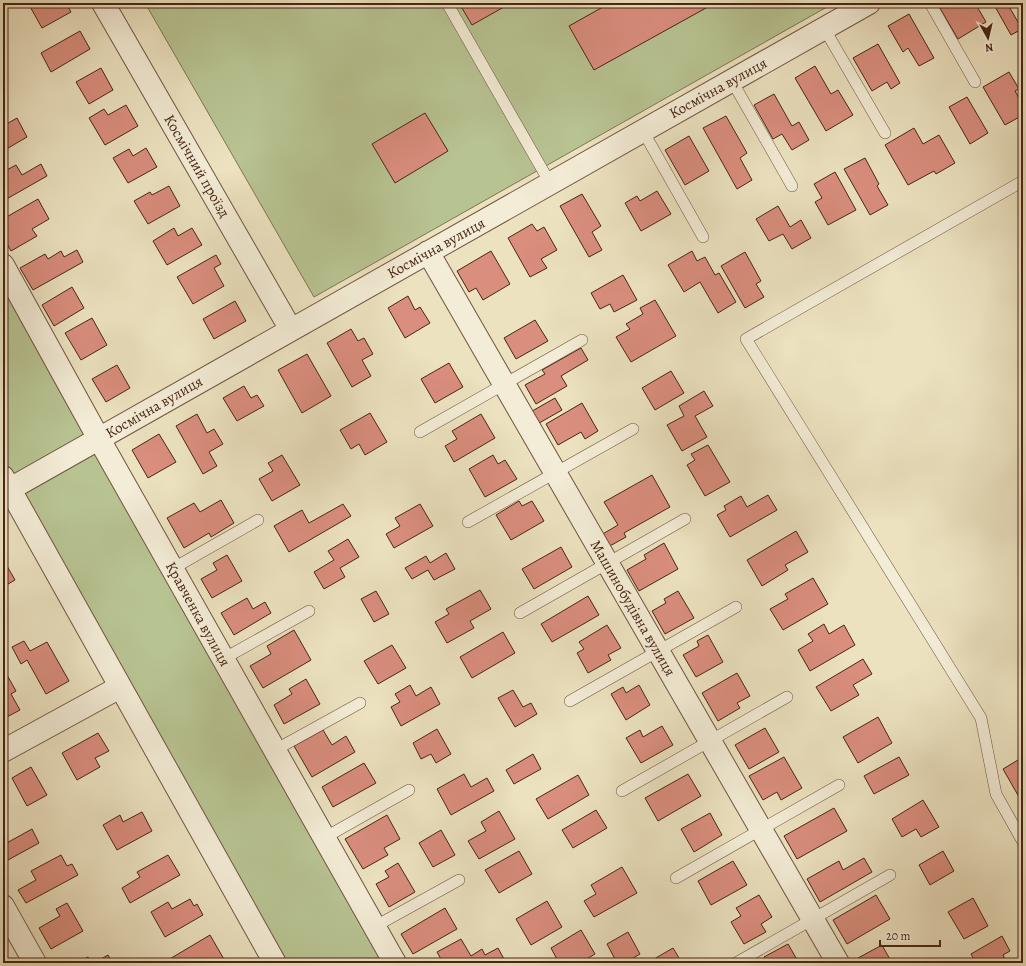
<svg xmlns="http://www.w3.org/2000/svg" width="1026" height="966" viewBox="0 0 1026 966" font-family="Alegreya,serif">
	<rect width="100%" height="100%" fill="#ece2c0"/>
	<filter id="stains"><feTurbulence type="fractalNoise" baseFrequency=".005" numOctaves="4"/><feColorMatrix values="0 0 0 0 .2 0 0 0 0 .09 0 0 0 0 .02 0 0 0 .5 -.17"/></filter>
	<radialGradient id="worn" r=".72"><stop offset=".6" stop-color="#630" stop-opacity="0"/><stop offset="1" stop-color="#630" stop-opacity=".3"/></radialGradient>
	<!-- green -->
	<path fill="#b8c392" stroke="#807453" d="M145,3h689l-520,294z
		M3,278l383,685h-103l-280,-503z"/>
	<!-- building -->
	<path fill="#da8e7e" stroke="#482514" d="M28,3h38l5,9 -29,16z
		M459,3h52l-39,22z
		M610,3h105l-121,67 -25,-44z
		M937,3h38l11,19 -28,17z
		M993,3h14l15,26 -11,6z
		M909,14l25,44 -15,8 -11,-18 -5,4 -15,-26z
		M80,31l10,18 -39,23 -10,-19z
		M878,44l22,39 -9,6 -4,-7 -15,9 -19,-33z
		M815,66l16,28 7,-4 15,25 -27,16 -31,-53z
		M101,68l12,22 -24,14 -13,-22z
		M1009,72l10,17 -4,2 6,11 2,-2v15l-18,10 -22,-38z
		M774,94l18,32 7,-4 10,18 -17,10 -10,-16 -9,5 -19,-34z
		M967,97l21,36 -18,11 -21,-37z
		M126,105l12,21 -33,19 -16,-27 15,-9 4,6z
		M425,113l23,38 -53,32 -23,-39z
		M726,116l21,37 -7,5 12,22 -15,9 -34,-61z
		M17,118l10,19 -24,14v-25z
		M914,128l9,16 16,-9 16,28 -19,11 -2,-3 -26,14 -23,-40z
		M689,136l20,35 -24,14 -20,-35z
		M146,148l11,19 -29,16 -15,-25 16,-9 4,7z
		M865,158l14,26 -2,2 11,19 -18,10 -26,-46z
		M41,164l6,12 -44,25v-29l13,-7 6,10z
		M835,172l21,38 -28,15 -13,-23 7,-4 -8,-14z
		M169,186l11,20 -32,18 -14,-23 16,-9 2,3z
		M657,191l14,23 -30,17 -16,-28 12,-7 3,5z
		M582,194l19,32 -9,6 10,18 -13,7 -29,-51z
		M38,199l11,20 -17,10 5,7 -26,15 -8,-15v-17z
		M778,206l12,21 11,-7 10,18 -19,11 -9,-15 -14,7 -13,-22z
		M532,224l5,7 7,-4 13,23 -16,9 6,9 -17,9 -22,-39z
		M174,228l4,8 14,-8 10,17 -35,20 -14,-24z
		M77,250l6,12 -50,28 -13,-22 25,-14 3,5 13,-8 3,6z
		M491,251l19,33 -27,16 -7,-12 -7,4 -12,-21z
		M692,251l5,10 8,-4 10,18 4,-2 17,29 -18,11 -18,-31 -16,10 -16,-27z
		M745,252l16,29 -5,3 8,13 -19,11 -24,-42z
		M216,255l5,9 -7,4 10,18 -31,18 -16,-27z
		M623,275l14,25 -23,12 -4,-8 -10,5 -9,-16z
		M72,287l12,21 -30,18 -12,-21z
		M408,296l7,14 5,-3 10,16 -25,15 -17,-30z
		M655,300l21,36 -45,26 -15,-25 14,-8 -4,-5 17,-10 -3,-6z
		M235,301l11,20 -32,18 -11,-20z
		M92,318l15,27 -26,15 -16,-27z
		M535,320l13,21 -32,18 -12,-21z
		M351,329l7,12 6,-3 9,16 -11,6 9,16 -19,11 -25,-44z
		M581,348l7,12 -27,16 6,10 -31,18 -11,-19 20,-11 -3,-4z
		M307,354l24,42 -29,17 -24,-43z
		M449,363l14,24 -28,16 -14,-24z
		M117,365l13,23 -24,14 -14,-23z
		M671,371l13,22 -29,17 -13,-22z
		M244,386l7,12 6,-3 7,11 -27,15 -14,-23z
		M704,391l9,15 -18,10 12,21 -25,14 -15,-26 17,-9 -5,-10z
		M555,398l7,12 -28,16 -7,-12z
		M582,403l16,28 -13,8 -4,-7 -23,13 -12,-21z
		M370,413l17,29 -22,13 -6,-11 -8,5 -11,-19z
		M197,414l10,19 7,-4 9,15 -14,8 8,14 -14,8 -27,-48z
		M481,414l14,24 -41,24 -9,-16 12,-7 -5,-8z
		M159,434l17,28 -28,16 -16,-28z
		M708,445l22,37 -25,14 -18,-31 8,-5 -4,-6z
		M282,455l18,30 -28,16 -13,-22 14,-8 -5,-8z
		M493,455l5,9 7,-4 12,19 -32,18 -16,-28z
		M652,475l18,32 -46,26 2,4 -18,10 -7,-12 17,-10 -14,-23z
		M768,495l9,15 -47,27 -13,-22 9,-5 -2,-4 17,-10 6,11z
		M221,500l13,23 -23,14 -2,-4 -25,15 -17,-30 27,-15 6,9z
		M519,501l3,5 10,-5 12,20 -33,19 -15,-25z
		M343,504l8,12 -62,36 -15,-26 28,-16 7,13z
		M420,504l13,22 -39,22 -8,-14 14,-8 -5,-8z
		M796,531l12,21 -23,13 3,5 -26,16 -15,-26z
		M348,539l11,18 -19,11 5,9 -21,12 -10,-17 20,-12 -6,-9z
		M664,543l14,26 -39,22 -12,-21 19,-11 -2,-4z
		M561,547l11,20 -38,22 -12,-20z
		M446,553l9,16 -21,11 -6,-10 -16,9 -7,-11 21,-12 4,7z
		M227,555l15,26 -30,17 -11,-19 16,-9 -4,-7z
		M3,559l12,21 -12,7z
		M813,578l15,26 -45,26 -13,-21 18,-10 -3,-5z
		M480,590l11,19 -21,12 4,7 -27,15 -12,-21 14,-8 -3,-5z
		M376,591l13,23 -15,8 -13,-23z
		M678,591l16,27 -29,16 -13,-23 14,-8 -2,-4z
		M588,596l11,19 -47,27 -11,-18z
		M247,598l6,11 12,-7 6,11 -37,22 -13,-22z
		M824,624l5,10 15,-9 11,20 -45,26 -12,-21 15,-9 -5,-7z
		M607,625l14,23 -13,7 3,5 -23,13 -11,-20 7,-4 -5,-7z
		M294,630l17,30 -48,28 -13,-22 21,-12 -4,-8z
		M503,632l12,21 -43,25 -12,-21z
		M708,635l15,27 -27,15 -13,-22 16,-9 -2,-5z
		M24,641l6,10 17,-9 22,39 -23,13 -19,-34 -6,4 -9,-17z
		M392,645l14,23 -28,16 -14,-23z
		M863,659l9,15 -19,11 6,10 -28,16 -15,-24z
		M737,673l13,23 -13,7 3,5 -22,13 -16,-28z
		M7,675l9,16 -5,3 9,16 -17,9v-42z
		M306,679l14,25 -36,20 -10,-19 18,-11 -3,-5z
		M410,685l6,11 15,-9 9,17 -39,22 -10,-19 9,-5 -5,-8z
		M639,685l11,20 -24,15 -15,-26 12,-7 3,6z
		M513,690l10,17 8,-4 6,11 -22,13 -17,-29z
		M878,717l14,26 -34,20 -15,-26z
		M662,726l11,19 -32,18 -15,-25 14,-8 3,7z
		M765,728l14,24 -30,17 -14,-24z
		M437,729l14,25 -15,9 -5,-9 -10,5 -8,-16z
		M323,730l9,15 14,-9 9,16 -43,25 -18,-31z
		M98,733l11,18 -14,7 5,9 -23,13 -15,-27z
		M533,754l8,15 -27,15 -8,-14z
		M784,757l18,31 -21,12 -4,-8 -14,8 -14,-24z
		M899,757l10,18 -35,19 -10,-18z
		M1023,757v47l-20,-35z
		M364,763l12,20 -43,24 -11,-20z
		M31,767l16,28 -20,11 -15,-28z
		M464,774l7,13 16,-9 7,13 -43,24 -14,-26z
		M688,774l13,22 -43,25 -13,-23z
		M578,775l11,20 -41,24 -12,-20z
		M923,800l16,27 -18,10 -5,-8 -14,8 -10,-18z
		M834,808l13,23 -50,28 -13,-23z
		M596,810l11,18 -34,20 -11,-18z
		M499,811l16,28 -36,20 -11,-18 18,-10 -5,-9z
		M142,812l10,19 -35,19 -14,-25 17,-10 3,7z
		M710,813l12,22 -28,17 -13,-23z
		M387,815l13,24 -16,9 4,7 -25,14 -18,-30z
		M32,829l7,14 -31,17 -5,-10v-5z
		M441,830l14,25 -22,12 -14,-24z
		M519,851l13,23 -33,19 -14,-23z
		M943,851l11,20 -24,14 -11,-20z
		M61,855l6,11 5,-2 6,11 -52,28 -8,-13 18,-10 -5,-9z
		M168,855l12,20 -50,28 -8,-15 18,-11 -3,-5z
		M864,858l8,14 -52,30 -13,-23 32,-18 4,9z
		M733,861l14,24 -36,20 -13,-24z
		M398,863l17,29 -26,15 -13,-23 13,-7 -4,-6z
		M622,867l15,26 -43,24 -10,-16 12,-7 -5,-9z
		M759,895l13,22 -11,7 5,8 -22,12 -13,-22 10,-6 -5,-8z
		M876,895l14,24 -43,25 -14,-24z
		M973,898l15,28 -24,13 -16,-27z
		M190,899l4,7 3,-2 6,11 -38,22 -14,-25 17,-10 4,7z
		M547,901l15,26 -31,18 -15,-26z
		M67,903l16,28 -32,18 -12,-21 21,-12 -4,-7z
		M445,908l12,21 -44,25 -12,-20z
		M581,930l14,24 -15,9h-21l-8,-15z
		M628,932l12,22 -15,9h-8l-10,-19z
		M210,935l15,26 -3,2h-59z
		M1002,936l8,15 -7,4 4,8h-31l-5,-9z
		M461,939l10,17 11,-7 3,6 13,-7 6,11 -6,4h-59l3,-2 -5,-9z
		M788,944l11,19h-31l-4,-6z
		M882,945l10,18h-31l-3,-5z
		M673,948l9,15h-32l-1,-1z
		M108,955l5,8h-19z
		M88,957l4,6h-15z"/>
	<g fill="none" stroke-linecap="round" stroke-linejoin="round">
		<defs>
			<path id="lane" d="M447,3l103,180
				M930,3l45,79
				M824,28l61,105
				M732,81l60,105
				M643,131l60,106
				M1023,181l-277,158 235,379 15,76 27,48
				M420,432l162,-92
				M468,522l165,-93
				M172,569l86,-49
				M520,613l165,-94
				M223,659l86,-48
				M570,701l166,-94
				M275,750l85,-47
				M622,791l165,-94
				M324,838l85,-48
				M676,878l163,-93
				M374,927l85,-47
				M736,963l154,-88"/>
			<path id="street" d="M103,3l188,327
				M428,252l410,711
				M3,265l96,174 296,524
				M3,477l272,486
				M3,493l866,-490
				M3,751l117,-64
				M3,906l32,57"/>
		</defs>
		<!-- lane casing -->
		<use href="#lane" stroke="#71543f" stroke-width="12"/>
		<!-- street casing -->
		<use href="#street" stroke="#71543f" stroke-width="24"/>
		<!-- lane -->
		<use href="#lane" stroke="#f3ecd6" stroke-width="11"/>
		<!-- street -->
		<use href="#street" stroke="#f3ecd6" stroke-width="22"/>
	</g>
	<g text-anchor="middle" stroke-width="4" stroke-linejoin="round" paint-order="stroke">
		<!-- street labels -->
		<g font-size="15" fill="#482514" stroke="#f3ecd6">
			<text transform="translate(718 88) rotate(-29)" y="5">Космічна вулиця</text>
			<text transform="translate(197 166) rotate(60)" y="5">Космічний проїзд</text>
			<text transform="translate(436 248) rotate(-29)" y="5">Космічна вулиця</text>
			<text transform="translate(154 407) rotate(-30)" y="5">Космічна вулиця</text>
			<text transform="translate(633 608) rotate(60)" y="5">Машинобудівна вулиця</text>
			<text transform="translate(198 614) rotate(61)" y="5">Кравченка вулиця</text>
		</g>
	</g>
	<!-- margin -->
	<rect width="1026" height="966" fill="none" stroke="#ece2c0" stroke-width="16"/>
	<rect x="4" y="4" width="1018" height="958" fill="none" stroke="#482514" stroke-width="2"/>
	<rect x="8" y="8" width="1010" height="950" fill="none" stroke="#482514"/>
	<!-- north arrow -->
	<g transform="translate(988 38) rotate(172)" stroke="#f3ecd6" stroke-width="3" paint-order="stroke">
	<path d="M0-3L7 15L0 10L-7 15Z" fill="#482514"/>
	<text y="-6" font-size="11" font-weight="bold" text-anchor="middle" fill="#482514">N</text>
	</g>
	<!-- scale -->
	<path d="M880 940v6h60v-6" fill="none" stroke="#482514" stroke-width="2"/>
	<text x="886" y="940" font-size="12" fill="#482514" stroke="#f3ecd6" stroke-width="3" paint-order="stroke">20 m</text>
	<rect width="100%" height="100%" filter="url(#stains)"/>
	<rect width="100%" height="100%" fill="url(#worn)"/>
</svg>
